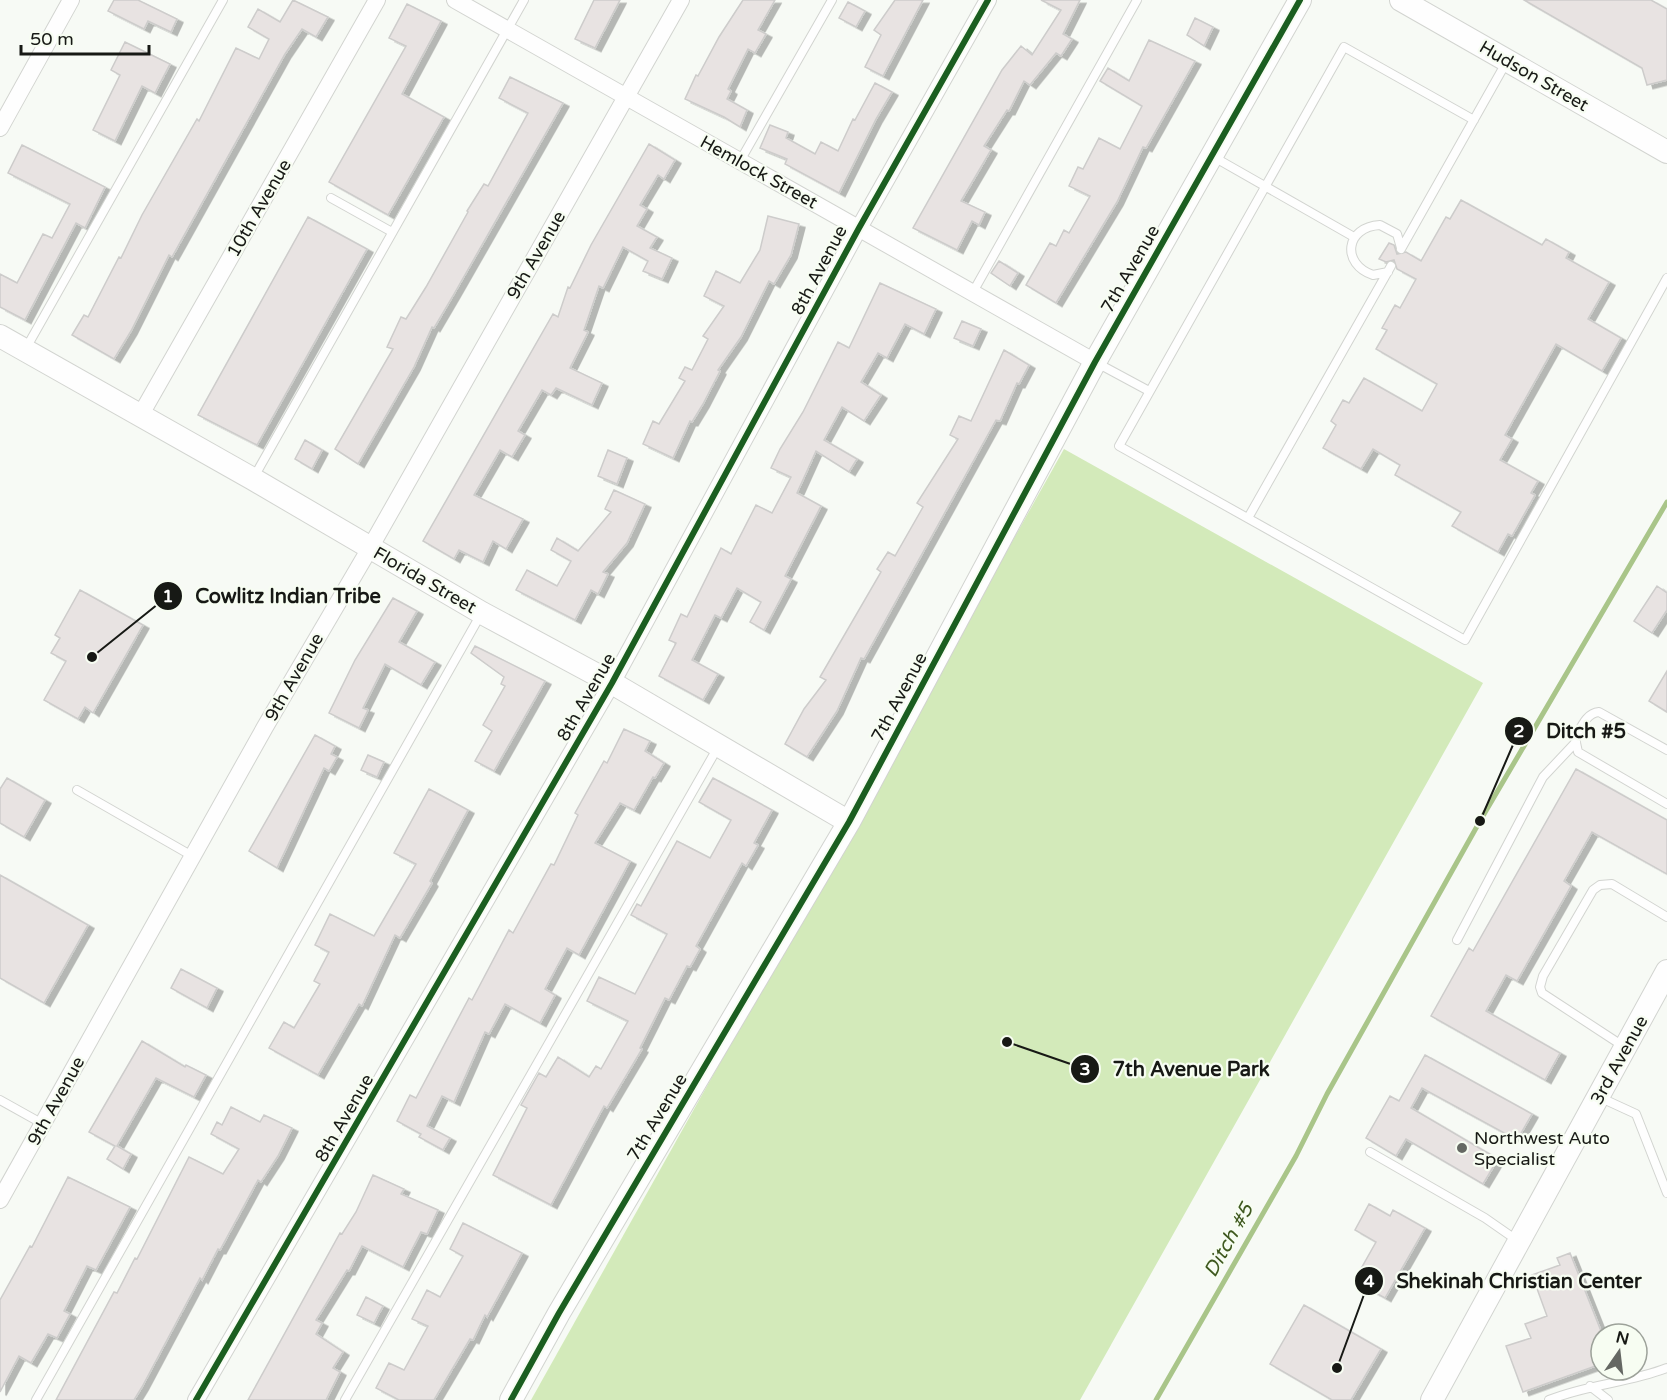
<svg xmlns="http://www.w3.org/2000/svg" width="1667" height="1400" viewBox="0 0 1667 1400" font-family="'Varela Round',sans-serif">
	<defs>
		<filter id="shadow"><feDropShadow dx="6" dy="3.5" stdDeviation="0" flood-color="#0004"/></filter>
	</defs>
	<rect width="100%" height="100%" fill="#f7faf5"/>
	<!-- green -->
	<path fill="#d3eaba" d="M1064,449l419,234 -403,717h-549z"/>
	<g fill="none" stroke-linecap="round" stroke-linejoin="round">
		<!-- stream -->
		<path stroke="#a9c589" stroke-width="5" d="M1156,1400l140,-244 31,-62 153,-273 187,-319"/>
	</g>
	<!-- building -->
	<path fill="#e8e3e2" stroke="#cdcccb" stroke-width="1.5" filter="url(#shadow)" d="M114,0h24l39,19 -6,13 -23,-11 -4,8 -36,-18z
		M293,0l35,17 -12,20 -14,-8 -17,25 -113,203 -3,-2 -38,76 -17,28 -42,-24 12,-20 4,2 31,-60 2,1 21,-43 55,-96 2,2 37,-73 23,11 10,-20 -21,-12 10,-18 22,13z
		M594,0h26l-25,48 -20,-9z
		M743,0h32l-17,30 8,4 -11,19 -7,-4 -20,40 3,2 -4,8 20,11 -7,17 -16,-10 -39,-18 11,-24 2,1 21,-39z
		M895,0h28l-40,76 -18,-9 16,-32 -7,-5z
		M1041,0h39l-17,34 9,5 -11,17 -5,-3 -26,32 -6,-4 -15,30 -2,-1 -23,36 7,4 -30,51 24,11 -6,13 -7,-4 -15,29 -44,-22 89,-158 19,-24 11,9 29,-45z
		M1524,0h127l16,9v71l-20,5 -5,-17z
		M848,2l17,9 -9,16 -17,-9z
		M407,4l34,17 -39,73 42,23 -56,98 -59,-33 77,-136 -17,-8z
		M1195,18l18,9 -9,19 -17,-11z
		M1149,40l46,21 -49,87 -3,-1 -26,55 -61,101 -30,-18 24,-42 6,3 8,-16 5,3 21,-37 -21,-10 9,-19 5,2 16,-31 21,11 22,-43 -42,-25 8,-13 21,13z
		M125,42l45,22 -15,29 -13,-7 -27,55 -22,-11 27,-55 -9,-5z
		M510,77l53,26 -109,191 -20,34 -2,-1 -18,40 -56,97 -23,-15 58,-100 -6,-2 14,-30 5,2 20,-32 42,-75 -1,-1 17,-27 4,2 40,-73 -29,-15z
		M875,83l17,9 -16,27 -37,74 -54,-29 2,-5 -27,-11 10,-23 18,7 -2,6 29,16 6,-12 17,9 15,-32 2,1z
		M649,144l26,16 -11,19 -6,-4 -18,30 7,4 -10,17 20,11 -7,11 22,10 -10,21 -19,-8 5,-10 -25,-14 -20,41 -4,-2 -15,44 4,2 -18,36 32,15 -10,22 -36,-17 -5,7 -9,-5 -24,41 7,4 -13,22 -12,-7 -26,45 49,24 -17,30 -13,-8 -10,21 -24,-12 -5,9 -31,-18 130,-227 5,3 10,-30 2,1 21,-43z
		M22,145l83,42 -20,41 -9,-5 -51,97 -25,-13v-33l17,9 26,-49 9,4 18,-34 -62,-31z
		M1461,200l81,45 4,-6 23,13 -3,6 43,24 -21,37 33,19 -19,33 -46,-27 -51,91 7,4 -12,21 38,21 -7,12 4,2 -23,41 -4,-2 -10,18 -46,-26 9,-14 -66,-37 5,-10 -27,-16 -12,20 -38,-21 13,-23 -5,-4 12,-21 6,3 15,-25 58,33 15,-27 -61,-35 11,-19 -5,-2 13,-23 5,3 16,-29 -19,-10 -3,-9 -8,2 -7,-3 10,-16 5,2 3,9 9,-2 15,9 25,-44 4,2z
		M768,216l31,8 -8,31 -17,29 -5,-3 -28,56 -23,33 2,1 -17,33 -11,18 -2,-1 -17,37 -30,-14 10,-23 6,3 26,-43 -6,-3 6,-11 7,3 16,-31 -5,-3 21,-30 -20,-10 12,-25 24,12 20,-33z
		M308,217l59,32 -110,196 -59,-30z
		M999,261l19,12 -8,13 -19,-13z
		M880,283l56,26 -12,25 -19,-10 -18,34 -9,-5 -17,29 20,13 -17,26 -22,-14 -18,33 33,19 -8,13 -33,-21 -19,42 24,13 -36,70 6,3 -27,51 -14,-8 11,-20 -24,-14 -16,30 -6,-3 -23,45 26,14 -15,26 -44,-24 17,-33 -7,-3 12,-26 6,3 34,-69 10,6 25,-49 16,8 19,-36 -20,-9 9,-19 23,-37 35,-70 11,6z
		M962,321l19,8 -8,17 -19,-8z
		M1004,350l25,15 -10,19 -2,-1 -17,38 -4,-1 -132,239 -3,-1 -24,53 -30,46 -22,-13 19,-35 22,-29 -6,-3 61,-105 -4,-3 11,-17 7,4 28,-49 -6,-4 41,-64 -8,-4 9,-19 12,5z
		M305,440l17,10 -10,19 -17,-10z
		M608,450l19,8 -10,26 -19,-8z
		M614,490l31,14 -18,39 -24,29 5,2 -10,20 -7,-4 -16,30 -59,-30 11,-20 30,16 14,-25 -20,-11 6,-12 21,13 33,-39 -6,-3z
		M1657,586l10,7v17l-15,23 -18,-12z
		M80,590l63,35 -50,88 -8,-6 -7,12 -34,-19 22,-39 -15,-8 9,-15 -5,-3z
		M393,598l24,13 -18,31 36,20 -14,23 -36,-21 -22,44 5,2 -9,18 -30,-15 26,-53z
		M475,646l70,35 -51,90 -19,-10 17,-30 -9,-6 22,-39 -4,-2 3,-7 -33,-24z
		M1667,671v41l-18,-11z
		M624,729l26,12 -5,10 19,12 -9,15 -2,-1 -19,33 -14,-7 -25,40 35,18 -51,94 -12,-7 -22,41 10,6 -15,28 -35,-19 -16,30 -4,-2 -31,70 -12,-6 -15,30 23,12 -7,12 -24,-13 2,-3 -24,-13 13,-26 6,3 53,-100 3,2 37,-70 4,3 38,-69 3,1 24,-50 -3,-2 29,-52 3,2z
		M315,735l20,11 -4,8 6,3 -8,14 -5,-3 -47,100 -28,-17z
		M368,755l16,7 -7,15 -16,-7z
		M1576,769l91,51v54l-75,-42 -28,49 7,5 -54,95 -11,-6 -20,36 74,42 -15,27 -114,-64 38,-68 4,3z
		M7,778l38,22 -21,37 -24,-14v-34z
		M713,778l59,32 -18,33 4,2 -12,21 -4,-3 -46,83 4,3 -10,18 -3,-1 -18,34 -4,-2 -25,50 2,1 -35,59 -3,-2 -53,99 -58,-30 34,-67 -6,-3 18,-32 7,4 12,-20 31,20 7,-11 5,3 27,-48 -41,-20 12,-24 36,17 32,-60 -36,-19 6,-11 4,2 36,-65 33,17 21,-38 -32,-18z
		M429,789l39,21 -38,71 2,2 -32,55 -5,-3 -33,71 -3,-2 -41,71 -49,-27 15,-26 10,6 26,-44 -6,-3 15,-29 -14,-7 15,-31 44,22 42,-72 -22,-11z
		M0,875l88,50 -44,78 -44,-25z
		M181,969l36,19 -10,20 -36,-20z
		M142,1041l43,26 1,-2 20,10 -12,22 -38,-19 -39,68 14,8 -8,15 -16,-10 8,-13 -26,-14z
		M1425,1055l107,59 -15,26 -95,-52 -11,20 87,51 -15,25 -77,-45 -10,17 -30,-18 24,-42 9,5z
		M231,1107l29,15 4,-7 28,13 -14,28 -17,26 -3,-2 -38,70 -2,-1 -16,31 -2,-2 -58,109 -8,13h-78l58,-108 3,1 18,-35 2,1 52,-102 34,17 16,-25 -28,-15 6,-12 5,3z
		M373,1175l31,14 -3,5 37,16 -11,24 -6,-2 -18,35 -41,-21 -13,25 -2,-1 -31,50 6,3 -6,11 27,18 -10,16 7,4 -14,28h-78l92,-167 2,1 14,-22z
		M68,1177l62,30 -34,63 -9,-4 -23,45 6,3 -13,24 -9,-4 -17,29 -12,-7 -19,36v-92l30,-54 2,1z
		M1369,1204l21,12 3,-6 32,18 -40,70 -31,-17 22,-39 -21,-12z
		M463,1223l59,30 -35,64 -2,-2 -12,25 -3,-1 -36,61h-35l-23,-12 13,-25 15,7 24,-44 -16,-7 15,-29 13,7 23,-41 -13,-7z
		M1570,1253l31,78v33l-78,28 -17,-46 25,-8 -6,-14 22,-8 -15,-41 28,-10 -3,-7z
		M366,1297l17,9 -9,17 -17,-8z
		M1304,1305l77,44 -30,51h-19l-62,-36z"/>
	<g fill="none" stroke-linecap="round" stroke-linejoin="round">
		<defs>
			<path id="lane" d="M1474,120l-130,-73 -225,399 346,194 202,-362
				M1212,156l142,81
				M740,161l92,-161
				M331,198l61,34
				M1401,249l106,-188
				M1388,272l-15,3c-32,-11 -28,-48 7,-50l17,9 4,14
				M973,292l164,-292
				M25,350l198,-350
				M1097,363l52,28
				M254,477l270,-477
				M1248,518l143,-252
				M1667,750l-68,-38c-13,1 -18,16 -24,26l3,14 89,52
				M77,790l117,67
				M1457,940l86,-163 33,-35
				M1623,1046l-81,-53 -2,-6 3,-11 50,-86 7,-5 12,-1 55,33
				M1599,1097l37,17 31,79
				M0,1100l43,24
				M1370,1152l115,66 33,23
				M1590,1386l18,14
				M36,1400l445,-786
				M345,1400l373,-653
				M1549,1400c39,-16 80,-17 118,-32"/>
			<path id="street" d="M455,0l640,362
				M0,128l71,-128
				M140,416l237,-416
				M0,1200l265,-473 105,-179 311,-548
				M196,1400l416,-717 247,-455 129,-228"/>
			<path id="secondary" d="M1401,0l266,152
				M0,336l253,143 229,134 130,70 237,139
				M511,1400l48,-87 290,-491 246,-460 205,-362
				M1432,1400l235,-429"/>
		</defs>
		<!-- lane casing -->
		<use href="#lane" stroke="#d2d4d0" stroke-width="10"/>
		<!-- street casing -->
		<use href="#street" stroke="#d2d4d0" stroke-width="18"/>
		<!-- secondary casing -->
		<use href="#secondary" stroke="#d2d4d0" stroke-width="24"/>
		<!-- lane -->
		<use href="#lane" stroke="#fefefe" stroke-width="8"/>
		<!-- street -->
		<use href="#street" stroke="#fefefe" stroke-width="16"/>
		<!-- secondary -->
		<use href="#secondary" stroke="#fefefe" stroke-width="22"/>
		<defs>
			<path id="cycleway" d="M196,1400l416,-717 247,-455 129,-228
				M511,1400l48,-87 290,-491 246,-460 205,-362"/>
		</defs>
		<!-- cycleway casing -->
		<use href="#cycleway" stroke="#f7fdf2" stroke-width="10"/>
		<!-- cycleway -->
		<use href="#cycleway" stroke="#1b5e20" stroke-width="6"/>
	</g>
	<!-- markers -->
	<circle fill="#656863" stroke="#f7fdf2" stroke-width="2" cx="1462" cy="1148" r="6"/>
	<g text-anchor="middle" stroke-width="4.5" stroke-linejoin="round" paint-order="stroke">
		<!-- street labels -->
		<g font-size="18" fill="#171915" stroke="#f7fdf2">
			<text transform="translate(1534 76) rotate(30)" y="6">Hudson Street</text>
			<text transform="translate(759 172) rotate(29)" y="6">Hemlock Street</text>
			<text transform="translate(259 208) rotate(-60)" y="6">10th Avenue</text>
			<text transform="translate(536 255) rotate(-60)" y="6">9th Avenue</text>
			<text transform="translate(1130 269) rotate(-60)" y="6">7th Avenue</text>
			<text transform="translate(819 270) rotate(-62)" y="6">8th Avenue</text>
			<text transform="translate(425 580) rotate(30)" y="6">Florida Street</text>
			<text transform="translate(294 677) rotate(-60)" y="6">9th Avenue</text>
			<text transform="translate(586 697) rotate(-60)" y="6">8th Avenue</text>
			<text transform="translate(899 697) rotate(-62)" y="6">7th Avenue</text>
			<text transform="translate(1619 1060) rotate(-61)" y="6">3rd Avenue</text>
			<text transform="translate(56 1101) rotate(-61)" y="6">9th Avenue</text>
			<text transform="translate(657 1117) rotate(-59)" y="6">7th Avenue</text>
			<text transform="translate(344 1118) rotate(-60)" y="6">8th Avenue</text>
		</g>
		<!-- poi labels -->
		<g font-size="18" fill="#171915" stroke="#f7fdf2" text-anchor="start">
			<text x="1474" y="1144">Northwest Auto<tspan x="1474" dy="21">Specialist</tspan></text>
		</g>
		<!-- water labels -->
		<g font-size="20" font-style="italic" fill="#3f591f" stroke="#f7fdf2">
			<text transform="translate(1228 1240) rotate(-61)" y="7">Ditch #5</text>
		</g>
	</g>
	<!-- callouts -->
	<path fill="none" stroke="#171915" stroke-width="2" d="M92 657L168 596M1480 821L1519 731M1007 1042L1085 1069M1337 1368L1369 1281"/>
	<g fill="#171915" stroke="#f7fdf2" stroke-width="2">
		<circle cx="92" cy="657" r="6"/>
		<circle cx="1480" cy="821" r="6"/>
		<circle cx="1007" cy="1042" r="6"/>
		<circle cx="1337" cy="1368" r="6"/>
		<circle cx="168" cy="596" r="15"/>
		<circle cx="1519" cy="731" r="15"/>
		<circle cx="1085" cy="1069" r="15"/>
		<circle cx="1369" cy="1281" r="15"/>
	</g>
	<g font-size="18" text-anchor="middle" font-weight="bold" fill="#fff">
		<text x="168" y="602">1</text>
		<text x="1519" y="737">2</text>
		<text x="1085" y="1075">3</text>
		<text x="1369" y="1287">4</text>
	</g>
	<g font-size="20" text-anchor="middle" font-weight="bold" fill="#171915" stroke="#f7fdf2" stroke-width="4.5" stroke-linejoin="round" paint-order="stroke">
		<text x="288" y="603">Cowlitz Indian Tribe</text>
		<text x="1586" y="738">Ditch #5</text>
		<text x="1191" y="1076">7th Avenue Park</text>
		<text x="1519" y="1288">Shekinah Christian Center</text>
	</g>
	<!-- north arrow -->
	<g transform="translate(1619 1352) rotate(14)"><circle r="28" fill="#f7fdf2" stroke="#9da29a" stroke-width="1.5"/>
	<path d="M0-4.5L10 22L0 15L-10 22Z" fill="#656863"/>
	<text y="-9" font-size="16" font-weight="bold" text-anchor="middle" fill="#171915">N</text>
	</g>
	<!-- scale -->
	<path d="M21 45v9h128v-9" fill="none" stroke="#171915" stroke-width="3"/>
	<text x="30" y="45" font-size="18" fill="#171915" stroke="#f7fdf2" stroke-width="4.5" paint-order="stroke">50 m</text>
</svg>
